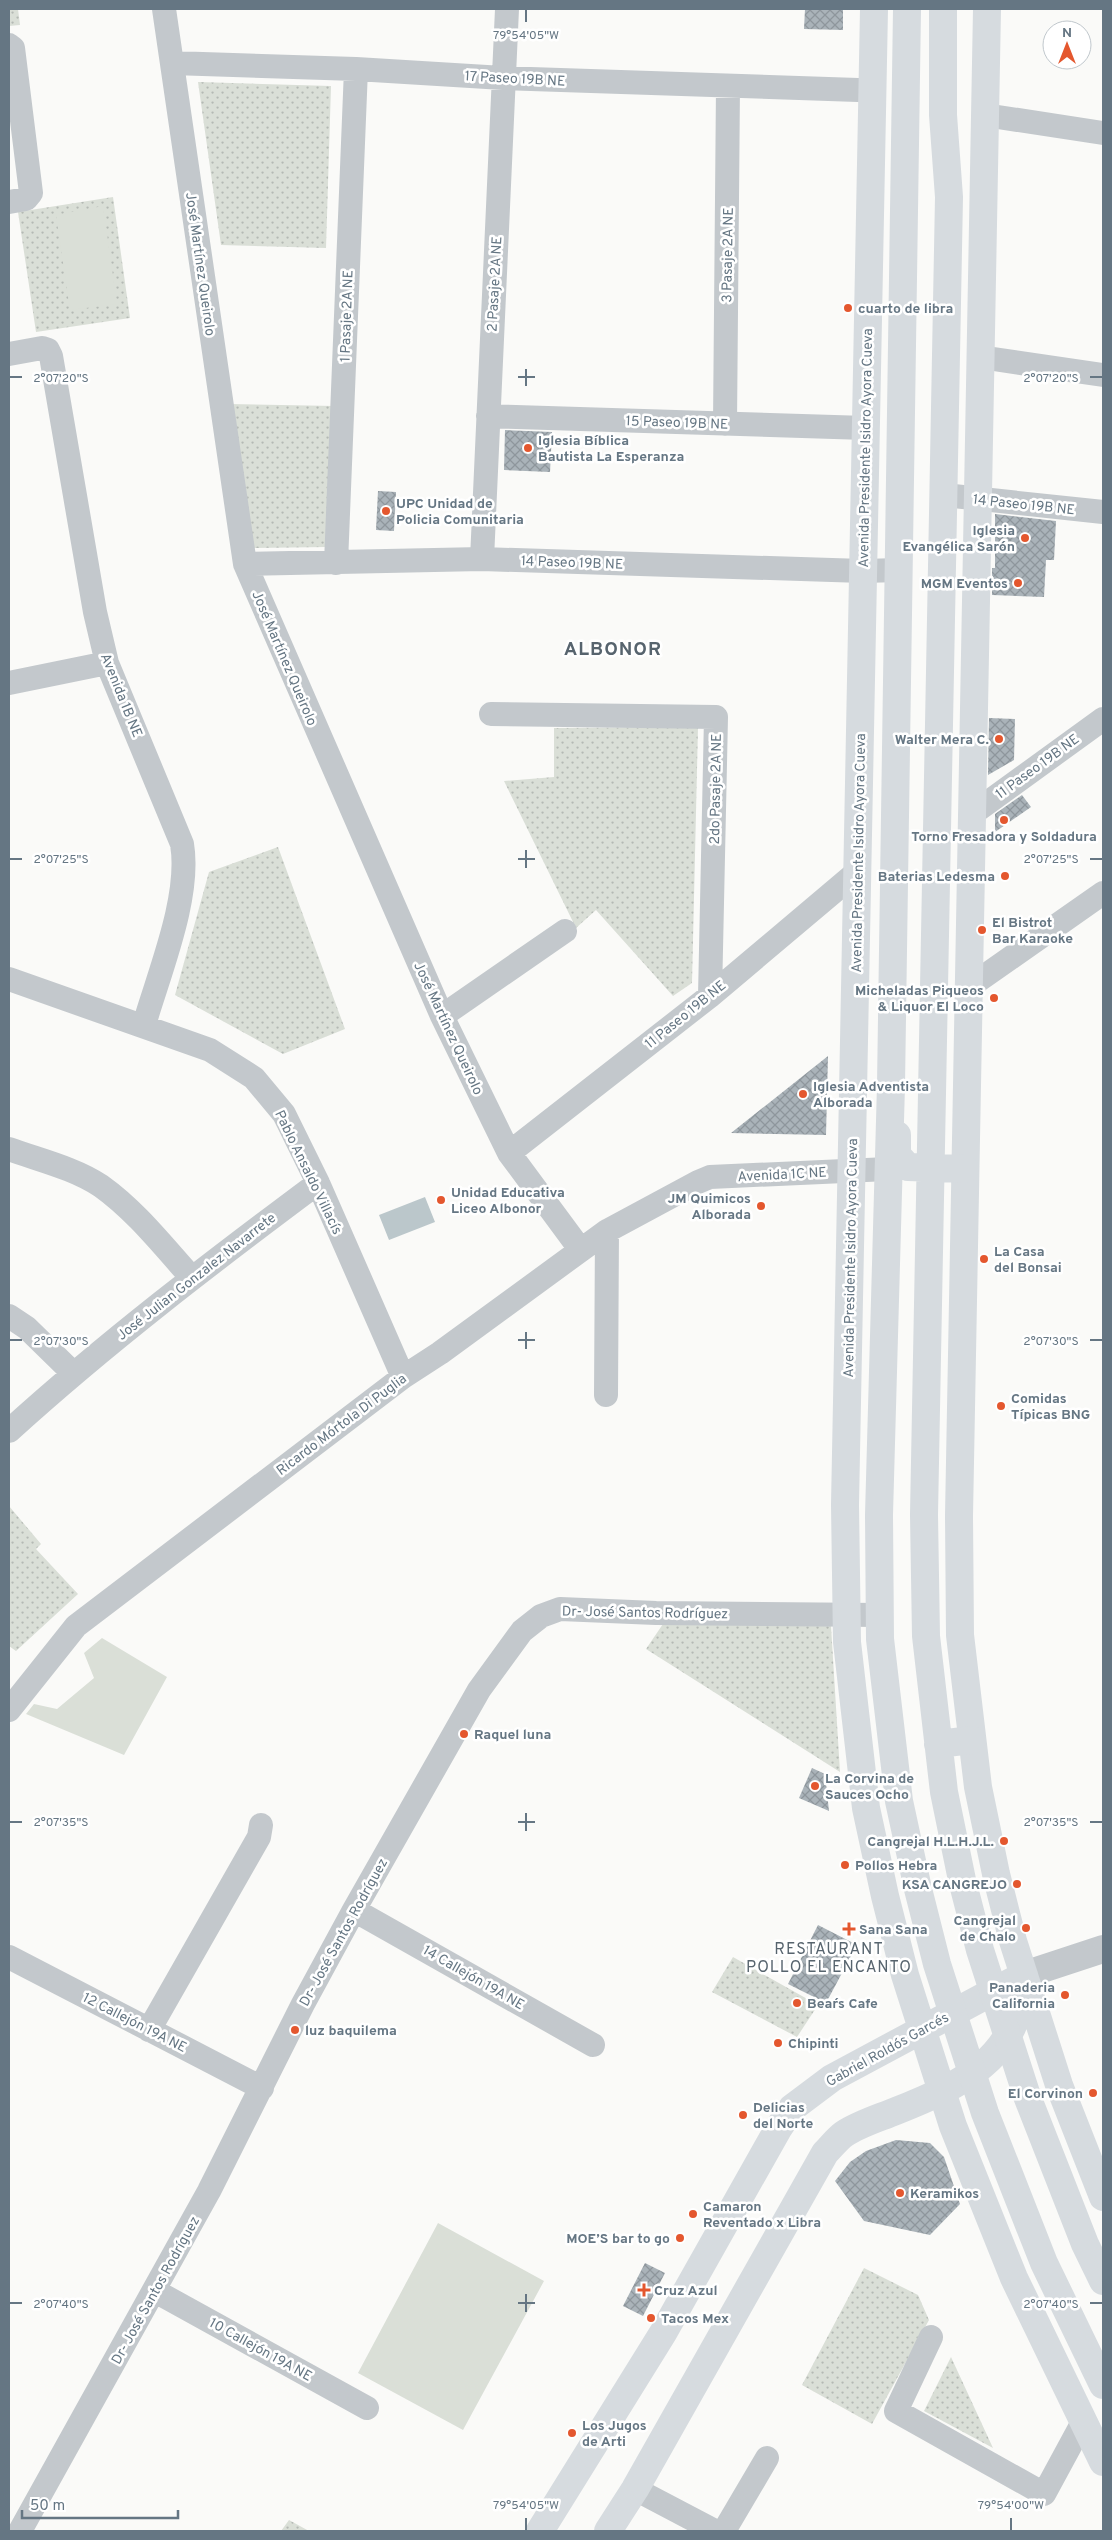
<svg xmlns="http://www.w3.org/2000/svg" width="1112" height="2540" viewBox="0 0 1112 2540" font-family="Overpass,sans-serif">
	<defs>
		<pattern id="green-dots" width="8" height="8" patternUnits="userSpaceOnUse" patternTransform="scale(1.25)"><rect width="8" height="8" fill="#dadfd7"/><path d="M2 2h.1M6 6h.1" fill="none" stroke="#b4b9b4" stroke-width="1.8" stroke-linecap="round"/></pattern>
		<pattern id="building-cross-hatch" width="8" height="8" patternUnits="userSpaceOnUse" patternTransform="scale(1.25)"><rect width="8" height="8" fill="#aab3b9"/><path d="M0 0l8 8M0 8l8-8" fill="none" stroke="#8e969c"/></pattern>
	</defs>
	<rect width="100%" height="100%" fill="#fafaf8"/>
	<!-- green -->
	<path fill="url(#green-dots)" d="M9,9h9l2,16 -11,1z
		M198,82l133,4 -5,162 -105,-3z
		M113,197l17,121 -94,14 -18,-120z
		M229,404l106,2 -7,141 -78,1z
		M698,727l-6,256 -19,13 -77,-86 -20,18 -72,-147 50,-4v-49z
		M278,847l67,182 -62,25 -108,-59 34,-123z
		M9,1506l32,38 -5,5 42,45 -62,57 -7,-5z
		M665,1621l166,5 9,146 -194,-123z
		M733,1957l85,48 -21,32 -85,-45z
		M864,2268l54,27 11,25 -57,104 -70,-39z
		M951,2357l42,91 -69,-37z
		M289,2520l20,11h-28z"/>
	<!-- pitch -->
	<path fill="#dadfd7" d="M103,206l14,98 -47,6 -14,-95z
		M102,1638l65,39 -43,78 -98,-41 8,-10 23,5 37,-31 -10,-25z
		M438,2223l106,58 -81,149 -105,-57z"/>
	<!-- water -->
	<path fill="#bbc7cb" d="M425,1197l10,25 -46,18 -10,-25z"/>
	<!-- building -->
	<path fill="url(#building-cross-hatch)" d="M805,9h38v21l-39,-1z
		M505,430l47,2 -2,40 -46,-2z
		M378,491l18,1 -2,39 -18,-1z
		M995,514l61,7 -2,39h-8l-2,37 -52,-2v-27h3z
		M989,718l26,1 -1,41 -26,15z
		M1022,795l9,12 -36,25v-18z
		M828,1056l-2,79 -95,-2z
		M812,1768l13,6 4,37 -30,-13z
		M818,1925l39,20 -31,58 -38,-19z
		M896,2140l34,3 14,14 16,47 -30,31 -66,-14 -29,-40 15,-19 16,-11z
		M645,2263l20,10 -22,43 -20,-10z"/>
	<g fill="none" stroke-linecap="round" stroke-linejoin="round">
		<!-- minor -->
		<path stroke="#c3c8cc" stroke-width="24" d="M164,9l81,555 197,452 67,137 71,96
			M9,45l4,3 18,145 -5,6 -17,3
			M172,63l184,6 147,9 355,12
			M985,115l118,18
			M9,354l33,-6 6,2 3,6 44,256 12,51 75,181c9,53 -23,129 -38,181
			M980,357l123,18
			M488,416l378,12
			M725,424l3,-338
			M944,495l159,17
			M482,559l25,-550
			M336,563l20,-494
			M245,564l237,-5 381,12 36,-1
			M9,683l98,-20
			M491,714l225,3 -6,279
			M972,814l131,-95
			M9,979l201,71 44,28 30,36 34,69 85,194
			M969,987l134,-94
			M442,1016l123,-85
			M9,1149c30,11 65,19 92,37 35,25 62,60 91,92
			M509,1153l201,-157 147,-124
			M9,1316l18,12 46,45
			M606,1395l1,-164
			M9,1431c98,-89 203,-169 309,-248
			M9,1710l67,-84 327,-249 37,-24 167,-122 91,-49 12,-5 178,-8
			M354,1910l239,135
			M9,1957l253,131
			M149,2030l110,-193 2,-12
			M155,2291l212,117
			M931,2337l-35,74 148,83 39,-72
			M635,2489l80,42
			M20,2531l189,-340 94,-187 51,-94 125,-220 43,-59 19,-15 19,-7 96,4 224,2
			M724,2531l43,-73"/>
		<!-- tertiary -->
		<path stroke="#c3c8cc" stroke-width="28" d="M1024,1975l79,-26"/>
		<!-- secondary -->
		<path stroke="#d6dbdf" stroke-width="28" d="M874,9l-29,1496 2,137 19,166 19,88 20,79 48,151 61,152 89,184
			M987,9l-28,1507 1,119 18,152 18,87 17,67 46,144 44,112
			M540,2531l123,-198 115,-204 14,-21 40,-30 192,-103
			M608,2531l27,-42 190,-336c6,-6 12,-14 19,-19 15,-10 35,-16 52,-23 63,-25 124,-53 127,-130"/>
		<!-- primary -->
		<path stroke="#d6dbdf" stroke-width="28" d="M907,9l-16,1076 -12,430 1,124 19,162 19,88 19,75 48,149 59,150 59,122
			M943,9v106l6,82 -25,1318 2,121 18,156 18,88 18,70 47,146 58,148 18,37
			M897,1135v20l11,12 57,2
			M938,1744l34,-4"/>
	</g>
	<!-- ticks -->
	<path fill="none" stroke="#657683" stroke-width="2" d="M526,10v12M526,369v17M10,377h12M518,377h17M1090,377h12M526,850v18M10,859h12M518,859h17M1090,859h12M526,1332v17M10,1340h12M518,1340h17M1090,1340h12M526,1813v18M10,1822h12M518,1822h17M1090,1822h12M526,2294v18M10,2303h12M518,2303h17M1090,2303h12M526,2518v12M1011,2518v12"/>
	<!-- markers -->
	<g fill="#e4572e" stroke="#fff" stroke-width="2">
		<circle cx="848" cy="308" r="5"/>
		<circle cx="528" cy="448" r="5"/>
		<circle cx="386" cy="511" r="5"/>
		<circle cx="1025" cy="538" r="5"/>
		<circle cx="1018" cy="583" r="5"/>
		<circle cx="999" cy="739" r="5"/>
		<circle cx="1004" cy="820" r="5"/>
		<circle cx="1005" cy="876" r="5"/>
		<circle cx="982" cy="930" r="5"/>
		<circle cx="994" cy="998" r="5"/>
		<circle cx="803" cy="1094" r="5"/>
		<circle cx="441" cy="1200" r="5"/>
		<circle cx="761" cy="1206" r="5"/>
		<circle cx="984" cy="1259" r="5"/>
		<circle cx="1001" cy="1406" r="5"/>
		<circle cx="464" cy="1734" r="5"/>
		<circle cx="815" cy="1786" r="5"/>
		<circle cx="1004" cy="1841" r="5"/>
		<circle cx="845" cy="1865" r="5"/>
		<circle cx="1017" cy="1884" r="5"/>
		<circle cx="1026" cy="1928" r="5"/>
		<path d="M846.5 1921.5h5v5h5v5h-5v5h-5v-5h-5v-5h5z"/>
		<circle cx="1065" cy="1995" r="5"/>
		<circle cx="797" cy="2003" r="5"/>
		<circle cx="295" cy="2030" r="5"/>
		<circle cx="778" cy="2043" r="5"/>
		<circle cx="1093" cy="2093" r="5"/>
		<circle cx="743" cy="2115" r="5"/>
		<circle cx="900" cy="2193" r="5"/>
		<circle cx="693" cy="2214" r="5"/>
		<circle cx="680" cy="2238" r="5"/>
		<path d="M641.5 2282.5h5v5h5v5h-5v5h-5v-5h-5v-5h5z"/>
		<circle cx="651" cy="2318" r="5"/>
		<circle cx="572" cy="2433" r="5"/>
	</g>
	<g text-anchor="middle" stroke-width="5" stroke-linejoin="round" paint-order="stroke">
		<!-- street labels -->
		<g font-size="14" fill="#657683" stroke="#fff">
			<text transform="translate(515 78) rotate(3)" y="5">17 Paseo 19B NE</text>
			<text transform="translate(727 255) rotate(-89)" y="5">3 Pasaje 2A NE</text>
			<text transform="translate(201 264) rotate(82)" y="5">José Martínez Queirolo</text>
			<text transform="translate(494 284) rotate(-87)" y="5">2 Pasaje 2A NE</text>
			<text transform="translate(346 316) rotate(-88)" y="5">1 Pasaje 2A NE</text>
			<text transform="translate(677 422) rotate(2)" y="5">15 Paseo 19B NE</text>
			<text transform="translate(865 448) rotate(-89)" y="5">Avenida Presidente Isidro Ayora Cueva</text>
			<text transform="translate(1024 504) rotate(6)" y="5">14 Paseo 19B NE</text>
			<text transform="translate(572 562) rotate(2)" y="5">14 Paseo 19B NE</text>
			<text transform="translate(285 658) rotate(67)" y="5">José Martínez Queirolo</text>
			<text transform="translate(122 695) rotate(68)" y="5">Avenida 1B NE</text>
			<text transform="translate(1037 766) rotate(-36)" y="5">11 Paseo 19B NE</text>
			<text transform="translate(715 789) rotate(-89)" y="5">2do Pasaje 2A NE</text>
			<text transform="translate(858 853) rotate(-89)" y="5">Avenida Presidente Isidro Ayora Cueva</text>
			<text transform="translate(685 1014) rotate(-39)" y="5">11 Paseo 19B NE</text>
			<text transform="translate(449 1028) rotate(65)" y="5">José Martínez Queirolo</text>
			<text transform="translate(309 1172) rotate(64)" y="5">Pablo Ansaldo Villacís</text>
			<text transform="translate(782 1174) rotate(-3)" y="5">Avenida 1C NE</text>
			<text transform="translate(850 1258) rotate(-89)" y="5">Avenida Presidente Isidro Ayora Cueva</text>
			<text transform="translate(196 1276) rotate(-38)" y="5">José Julian Gonzalez Navarrete</text>
			<text transform="translate(341 1424) rotate(-37)" y="5">Ricardo Mórtola Di Puglia</text>
			<text transform="translate(645 1612) rotate(1)" y="5">Dr- José Santos Rodríguez</text>
			<text transform="translate(343 1932) rotate(-61)" y="5">Dr- José Santos Rodríguez</text>
			<text transform="translate(474 1977) rotate(30)" y="5">14 Callejón 19A NE</text>
			<text transform="translate(135 2022) rotate(27)" y="5">12 Callejón 19A NE</text>
			<text transform="translate(887 2049) rotate(-29)" y="5">Gabriel Roldós Garcés</text>
			<text transform="translate(155 2290) rotate(-61)" y="5">Dr- José Santos Rodríguez</text>
			<text transform="translate(261 2349) rotate(29)" y="5">10 Callejón 19A NE</text>
		</g>
		<!-- poi labels -->
		<g font-size="14" font-weight="bold" fill="#657683" stroke="#fff" text-anchor="start">
			<text x="858" y="313">cuarto de libra</text>
			<text x="538" y="445">Iglesia Bíblica<tspan x="538" dy="16">Bautista La Esperanza</tspan></text>
			<text x="396" y="508">UPC Unidad de<tspan x="396" dy="16">Policia Comunitaria</tspan></text>
			<text x="1015" y="535" text-anchor="end">Iglesia<tspan x="1015" dy="16">Evangélica Sarón</tspan></text>
			<text x="1008" y="588" text-anchor="end">MGM Eventos</text>
			<text x="989" y="744" text-anchor="end">Walter Mera C.</text>
			<text x="1004" y="841" text-anchor="middle">Torno Fresadora y Soldadura</text>
			<text x="995" y="881" text-anchor="end">Baterias Ledesma</text>
			<text x="992" y="927">El Bistrot<tspan x="992" dy="16">Bar Karaoke</tspan></text>
			<text x="984" y="995" text-anchor="end">Micheladas Piqueos<tspan x="984" dy="16">&amp; Liquor El Loco</tspan></text>
			<text x="813" y="1091">Iglesia Adventista<tspan x="813" dy="16">Alborada</tspan></text>
			<text x="451" y="1197">Unidad Educativa<tspan x="451" dy="16">Liceo Albonor</tspan></text>
			<text x="751" y="1203" text-anchor="end">JM Quimicos<tspan x="751" dy="16">Alborada</tspan></text>
			<text x="994" y="1256">La Casa<tspan x="994" dy="16">del Bonsai</tspan></text>
			<text x="1011" y="1403">Comidas<tspan x="1011" dy="16">Típicas BNG</tspan></text>
			<text x="474" y="1739">Raquel luna</text>
			<text x="825" y="1783">La Corvina de<tspan x="825" dy="16">Sauces Ocho</tspan></text>
			<text x="994" y="1846" text-anchor="end">Cangrejal H.L.H.J.L.</text>
			<text x="855" y="1870">Pollos Hebra</text>
			<text x="1007" y="1889" text-anchor="end">KSA CANGREJO</text>
			<text x="1016" y="1925" text-anchor="end">Cangrejal<tspan x="1016" dy="16">de Chalo</tspan></text>
			<text x="859" y="1934">Sana Sana</text>
			<text x="1055" y="1992" text-anchor="end">Panaderia<tspan x="1055" dy="16">California</tspan></text>
			<text x="807" y="2008">Bear´s Cafe</text>
			<text x="305" y="2035">luz baquilema</text>
			<text x="788" y="2048">Chipinti</text>
			<text x="1083" y="2098" text-anchor="end">El Corvinon</text>
			<text x="753" y="2112">Delicias<tspan x="753" dy="16">del Norte</tspan></text>
			<text x="910" y="2198">Keramikos</text>
			<text x="703" y="2211">Camaron<tspan x="703" dy="16">Reventado x Libra</tspan></text>
			<text x="670" y="2243" text-anchor="end">MOE’S bar to go</text>
			<text x="654" y="2295">Cruz Azul</text>
			<text x="661" y="2323">Tacos Mex</text>
			<text x="582" y="2430">Los Jugos<tspan x="582" dy="16">de Arti</tspan></text>
		</g>
		<!-- quarter labels -->
		<g font-size="16" letter-spacing="1" fill="#57646e" stroke="#fff">
			<text x="829" y="1954">RESTAURANT<tspan x="829" dy="18">POLLO EL ENCANTO</tspan></text>
		</g>
		<!-- district labels -->
		<g font-size="19" font-weight="bold" letter-spacing="1" fill="#57646e" stroke="#fff">
			<text x="613" y="655">ALBONOR</text>
		</g>
	</g>
	<g font-size="12" text-anchor="middle" fill="#657683" stroke="#fff" stroke-width="5" stroke-linejoin="round" paint-order="stroke">
		<text x="526" y="39">79°54'05"W</text>
		<text x="61" y="382">2°07'20"S</text>
		<text x="1051" y="382">2°07'20"S</text>
		<text x="61" y="863">2°07'25"S</text>
		<text x="1051" y="863">2°07'25"S</text>
		<text x="61" y="1345">2°07'30"S</text>
		<text x="1051" y="1345">2°07'30"S</text>
		<text x="61" y="1826">2°07'35"S</text>
		<text x="1051" y="1826">2°07'35"S</text>
		<text x="61" y="2308">2°07'40"S</text>
		<text x="1051" y="2308">2°07'40"S</text>
		<text x="526" y="2509">79°54'05"W</text>
		<text x="1011" y="2509">79°54'00"W</text>
	</g>
	<!-- border -->
	<rect width="1112" height="2540" fill="none" stroke="#657683" stroke-width="20"/>
	<!-- north arrow -->
	<g transform="translate(1067 45)"><circle r="24" fill="#ffffff" stroke="#c1c8cd"/>
	<path d="M0-4L9 19L0 12L-9 19Z" fill="#e4572e"/>
	<text y="-8" font-size="14" font-weight="bold" text-anchor="middle" fill="#657683">N</text>
	</g>
	<!-- scale -->
	<path d="M22 2510v8h156v-8" fill="none" stroke="#657683" stroke-width="2.5"/>
	<text x="30" y="2510" font-size="15" fill="#657683" stroke="#ffffff" stroke-width="4" paint-order="stroke">50 m</text>
</svg>
